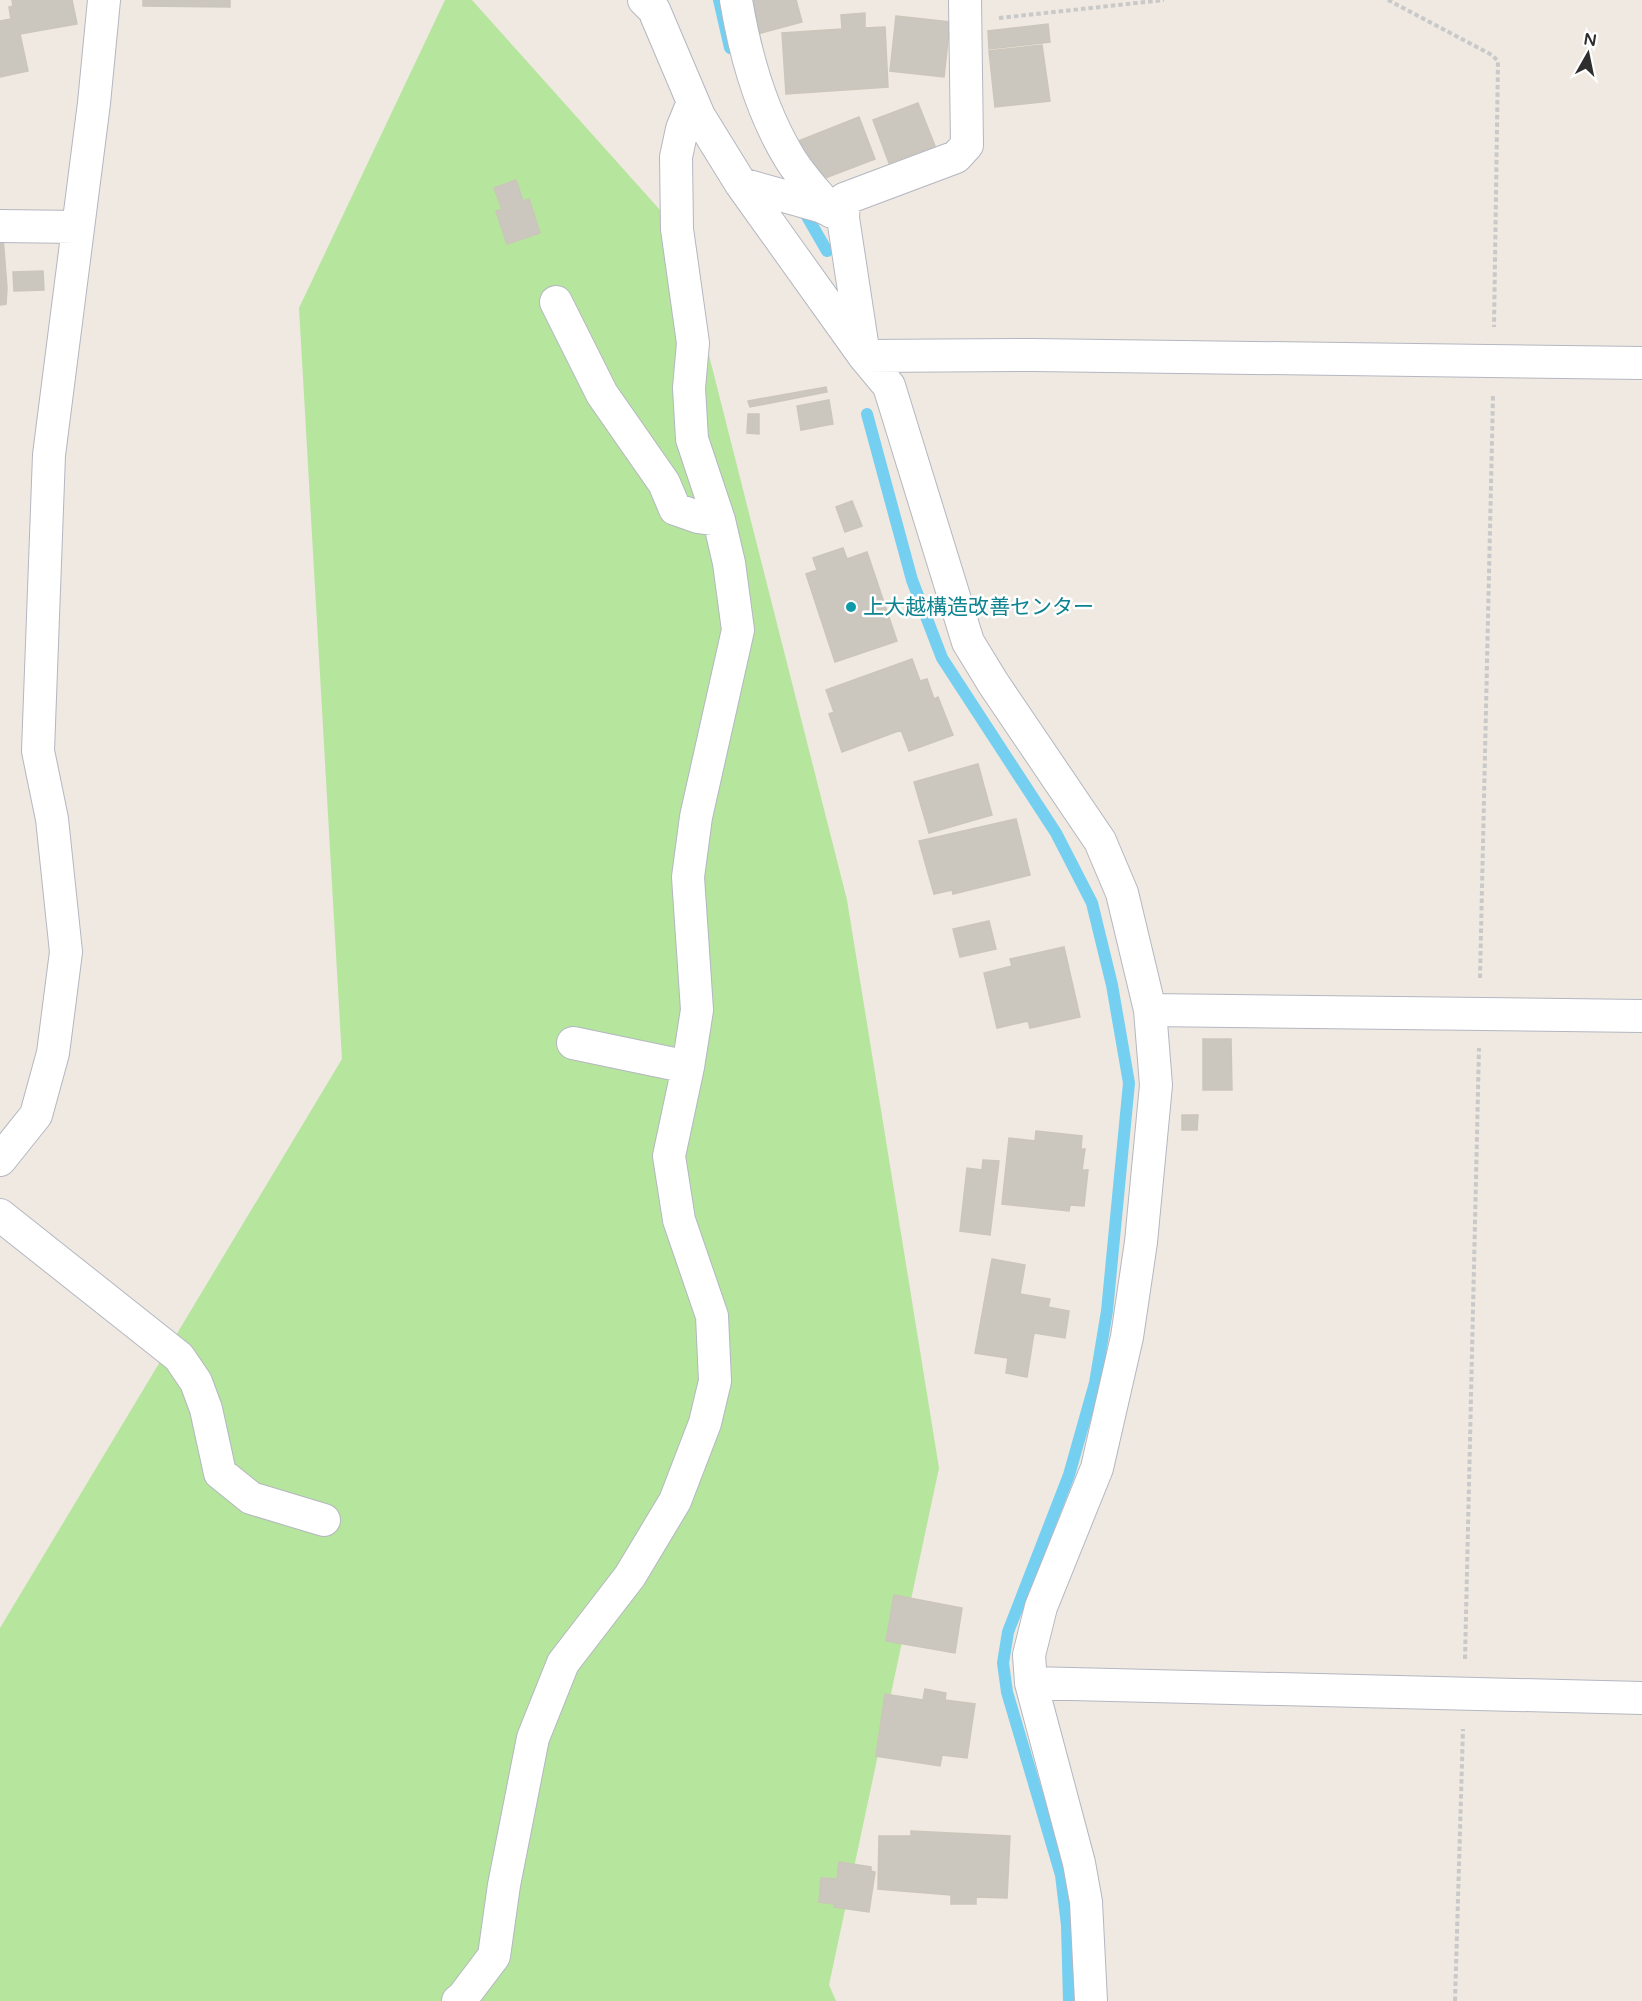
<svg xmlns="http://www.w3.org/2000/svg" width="1642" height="2001" viewBox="0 0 1642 2001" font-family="'Varela Round','Noto Sans JP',sans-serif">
	<rect width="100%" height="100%" fill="#efe9e1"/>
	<!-- green -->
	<path fill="#b6e59e" d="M445,0h27l205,229 170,671 92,568 -110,517 7,16h-836v-373l342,-569 -43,-751z"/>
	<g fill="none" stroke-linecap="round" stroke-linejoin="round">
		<!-- stream -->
		<path stroke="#75cff0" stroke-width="12" d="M719,0l11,48
			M801,206l26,45
			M867,414l45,166 30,78 114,175 36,70 20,82 17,98 -22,228 -12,72 -26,92 -61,157 -5,31 4,29 54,183 6,50 2,76"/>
	</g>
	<!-- building -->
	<path fill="#cbc7bf" stroke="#cbc5ba" stroke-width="1.5" d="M12,0h60l5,24 -57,10 8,37 -28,6v-56l11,-2 -2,-12 4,-1z
		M143,0h87v7l-87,-1z
		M744,0h52l6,22 -48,13z
		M865,13v15l20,-1 3,60 -102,7 -4,-61 60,-4 -1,-14z
		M896,16l54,6 -6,55 -54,-6z
		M1048,24l2,18 -61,7 -1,-18z
		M1042,45l8,56 -55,6 -6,-56z
		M918,103l17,43 -46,17 -16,-43z
		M859,117l16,42 -63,24 -16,-41z
		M516,180l7,21 6,-2 11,34 -33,11 -11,-33 6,-2 -8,-21z
		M0,237h3l4,51 -1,16 -6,1z
		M43,271l1,19 -30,1 -1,-19z
		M826,387l1,5 -77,15 -2,-6z
		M829,400l4,24 -32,6 -4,-24z
		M748,414h11v20l-12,-1z
		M852,501l10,25 -17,6 -9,-25z
		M843,548l4,11 20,-7 30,89 -62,21 -29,-88 11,-4 -4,-12z
		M912,659l8,22 7,-2 7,20 4,-2 15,38 -44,16 -8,-21 -59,22 -13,-38 5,-2 -8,-22z
		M978,764l14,51 -63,18 -15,-51z
		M1016,819l14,56 -77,19 -1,-4 -18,4 -15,-53z
		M989,921l7,28 -36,8 -7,-28z
		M1064,947l16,70 -50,11 -2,-7 -31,7 -13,-55 28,-7 -2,-7z
		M1203,1039h28l1,51h-29z
		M1182,1115h16l-1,15h-15z
		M1036,1131l46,5 -1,13h4l-3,21h6l-4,36 -14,-1 -1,6 -67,-7 7,-66 26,3z
		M983,1160l16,1 -9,74 -30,-4 7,-63 15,2z
		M992,1259l33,6 -5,29 30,5 -2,8 21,4 -4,27 -31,-5 -7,44 -21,-4 2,-15 -33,-5z
		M894,1595l68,13 -7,45 -69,-12z
		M925,1689l21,4 -1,7 30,4 -8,54 -25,-3 -2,11 -64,-10 9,-62 38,6z
		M911,1831l99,5 -3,62 -31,-1v7h-25v-9l-73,-6 1,-53h32z
		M839,1862l32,5v4l4,1 -6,40 -35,-5v-3l-15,-2 2,-24 16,1z"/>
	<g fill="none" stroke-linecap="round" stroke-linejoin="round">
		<defs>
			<path id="street" d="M644,0l10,10 45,106 42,68 123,172 25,30 79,256 25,41 107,158 22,52 28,117 6,75 -15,157 -14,95 -30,131 -56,139 -12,48 2,28 48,180 7,39 5,99
				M736,0c9,54 24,109 53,157 11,19 29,37 43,55
				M965,0l2,145 -11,12 -112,42 -1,19 21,138 169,-1 609,8
				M741,184l79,22 15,7
				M0,226l78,1
				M556,302l46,92 62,89 11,26 23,8 21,3
				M1150,1010l492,6
				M573,1043l115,24
				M0,1160l36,-45 17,-62 13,-101 -14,-133 -14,-68 11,-296 45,-352 10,-103
				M0,1215l179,142 17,25 10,27 14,64 31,25 73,22
				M1031,1683l611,15
				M458,2001l5,-4 31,-41 10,-71 29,-147 30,-75 67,-87 45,-75 30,-78 10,-42 -3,-65 -33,-96 -10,-64 19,-89 9,-57 -9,-133 8,-60 42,-187 -9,-67 -10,-43 -27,-81 -3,-51 4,-45 -16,-114 -1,-72 6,-28 11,-27"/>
		</defs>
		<!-- street casing -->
		<use href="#street" stroke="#b4b7c1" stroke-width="34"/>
		<!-- path -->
		<path stroke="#c9c9c9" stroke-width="4" stroke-dasharray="4.5 3" stroke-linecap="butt" d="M1388,0l104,55 6,6 -4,266
			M999,18l165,-18
			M1480,978l13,-583
			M1465,1659l14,-611
			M1455,2001l8,-272"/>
		<!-- street -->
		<use href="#street" stroke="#fff" stroke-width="32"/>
	</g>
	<!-- markers -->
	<circle fill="#0f9aa8" stroke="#fff" stroke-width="2" cx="851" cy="607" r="6"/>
	<g text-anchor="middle" stroke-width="5" stroke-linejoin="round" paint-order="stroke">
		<!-- culture labels -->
		<g font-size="21" fill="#0d838f" stroke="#fff" text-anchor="start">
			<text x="863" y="614">上大越構造改善センター</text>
		</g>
	</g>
	<!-- north arrow -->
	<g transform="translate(1588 54) rotate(9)" stroke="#ffffff" stroke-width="4.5" paint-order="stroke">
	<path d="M0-4.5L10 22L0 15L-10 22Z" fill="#2e2e2e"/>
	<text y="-9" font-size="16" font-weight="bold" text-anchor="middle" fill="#2e2e2e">N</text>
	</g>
</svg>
